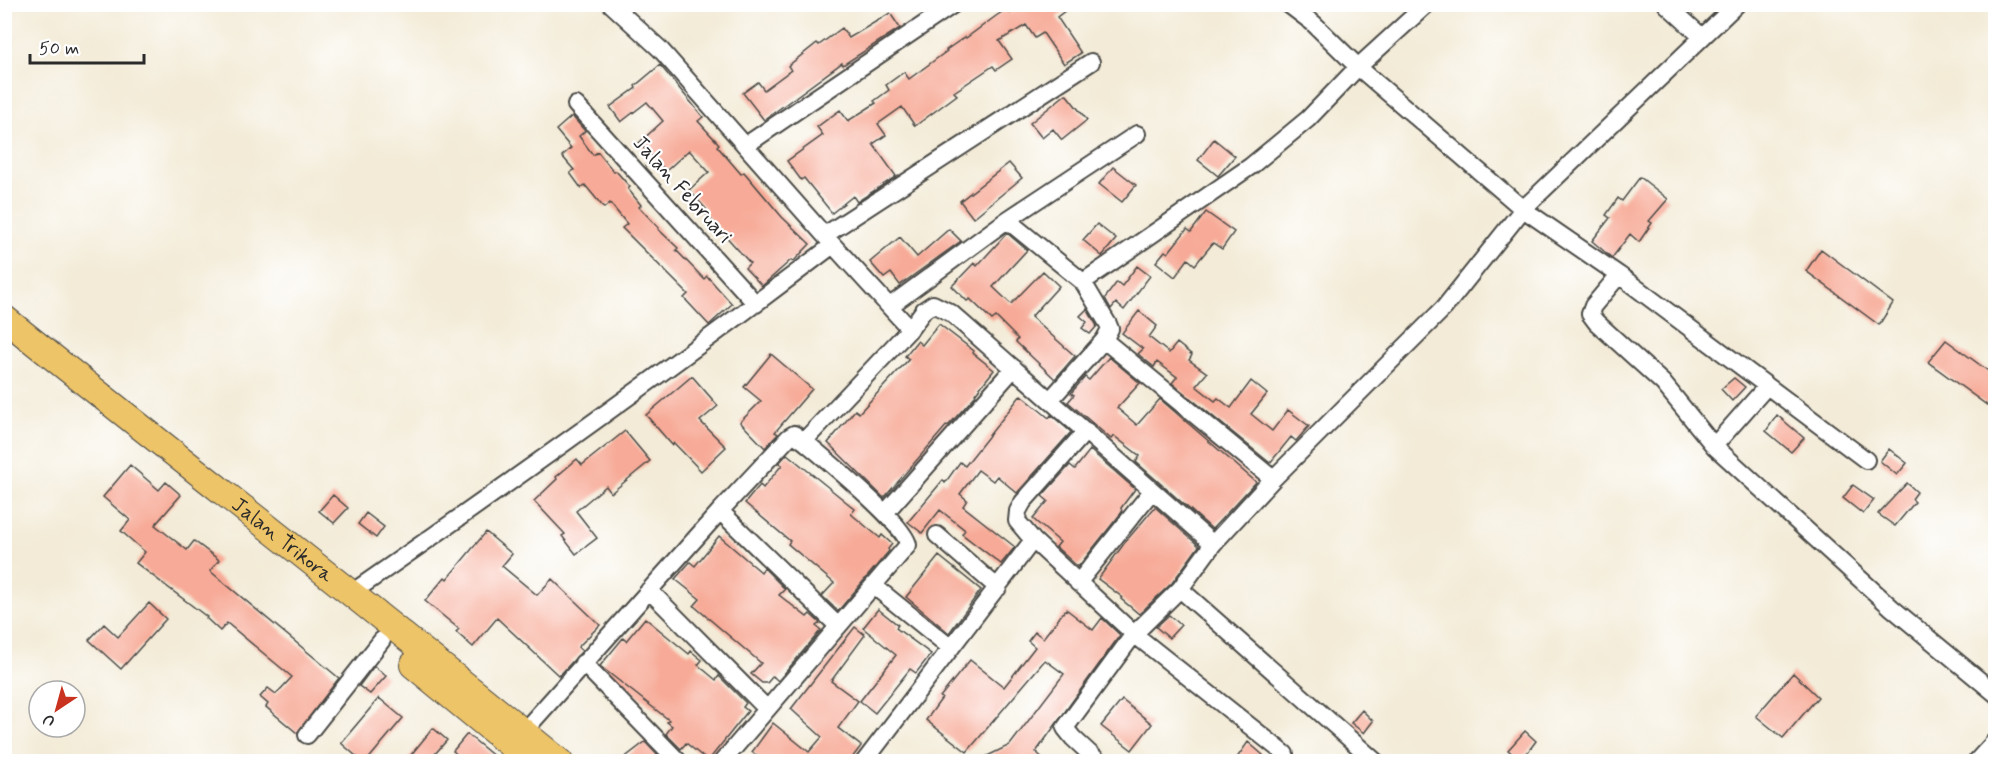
<svg xmlns="http://www.w3.org/2000/svg" width="2000" height="766" viewBox="0 0 2000 766" font-family="Mynerve,sans-serif">
	<rect width="100%" height="100%" fill="#fff"/>
	<filter id="ink" filterUnits="userSpaceOnUse"><feTurbulence type="fractalNoise" baseFrequency=".0167" numOctaves="2"/><feDisplacementMap in="SourceGraphic" scale="12" xChannelSelector="R" yChannelSelector="G"/><feConvolveMatrix kernelMatrix="1 2 1 2 8 2 1 2 1" color-interpolation-filters="sRGB"/></filter>
	<filter id="wash" filterUnits="userSpaceOnUse"><feTurbulence type="fractalNoise" baseFrequency=".008" numOctaves="4" result="noise"/><feDisplacementMap in="SourceGraphic" scale="24" xChannelSelector="R" yChannelSelector="G"/><feGaussianBlur stdDeviation="1.35" result="paint"/><feColorMatrix in="noise" values="0 0 0 0 0 0 0 0 0 0 0 0 0 0 0 0 0 1.4 0 .05"/><feComposite in="paint" operator="in"/></filter>
	<g filter="url(#wash)">
		<rect width="100%" height="100%" fill="#f3ebd7"/>
		<g id="blocks">
			<!-- building -->
			<path fill="#f7aa97" d="M1022,4h52l-17,13 24,36 -17,11 -21,-31 -8,5 -9,-13 -27,16 13,18 -16,11 -3,-4 -39,26 3,3 -42,31 -13,-19 -24,17 8,11 -13,9 23,32 -4,3 -35,23 -4,-6 -21,17 -28,-35 -3,2 -14,-19 36,-26 -6,-8 23,-17 8,11 28,-18 -2,-2 15,-11 -3,-5 18,-13 5,7 38,-28 -1,-1 19,-13 1,1 30,-22 12,-8 3,5z
				M890,13l10,15 -57,37 -1,-2 -78,57 -21,-27 15,-11 6,8 27,-20 -3,-4 29,-23 2,2 23,-17 7,10z
				M660,65l43,52 -5,4 21,23 -2,2 24,28 3,-2 38,45 28,27 -16,17 -3,-1 -29,26 -17,-18 5,-5 -46,-51 2,-3 -17,-19 20,-18 -20,-22 -23,21 -27,-28 24,-22 -16,-19 -26,20 -11,-15 26,-19 -1,-2z
				M1066,94l21,26 -25,20 -9,-11 -11,9 -12,-15z
				M572,116l13,15 -6,5 14,19 5,-3 16,20 2,-1 14,16 -2,2 13,16 -2,2 20,21 -1,1 20,19 -2,2 28,29 3,-3 25,28 -23,21 -25,-27 4,-4 -66,-66 5,-4 -17,-21 -6,5 -19,-23 -4,3 -11,-15 4,-3 -12,-14 9,-8 -15,-18z
				M1214,139l21,17 -17,20 -20,-16z
				M1009,163l13,15 -49,40 -13,-17z
				M1113,167l23,18 -14,17 -23,-18z
				M1640,177l28,22 -19,22 3,2 -13,19 -9,-8 -18,24 -20,-17 18,-23 -4,-3 12,-17 4,3z
				M1206,212l28,20 -12,17 -9,-6 -18,22 -7,-6 -13,18 -19,-15 9,-11 3,2 19,-24 4,3z
				M1097,224l19,15 -14,17 -19,-16z
				M949,229l12,12 -61,44 -9,-12 -7,5 -14,-16 30,-25 17,20z
				M1007,233l20,17 -34,37 18,17 32,-33 16,15 -28,31 44,39 -20,23 -39,-37 2,-3 -22,-22 -4,3 -22,-21 -3,2 -15,-15 22,-23 3,3z
				M1821,249l72,54 -14,22 -73,-54z
				M1137,266l13,10 -26,34 -8,-7 -5,6 -6,-11 12,-16 5,4z
				M1087,309l10,17 -7,8 -8,-6 5,-6 -7,-6z
				M1139,311l18,15 -8,11 20,16 8,-10 15,12 -3,5 18,13 -11,13 19,15 3,-3 13,10 20,-27 16,13 -16,20 21,17 16,-21 21,16 -13,15 -5,-4 -21,26 -98,-80 5,-6 -20,-15 -3,5 -16,-13 5,-5 -21,-16z
				M939,324l35,27 -1,2 21,17 -19,24 1,1 -28,31 -1,-1 -63,73 -56,-55 27,-33 4,3 50,-54 -4,-3 12,-15 5,4z
				M1946,340l49,36v35l-67,-49z
				M771,354l41,35 -37,43 3,2 -13,14 -25,-26 21,-21 -17,-14z
				M1109,357l31,26 -23,25 20,17 23,-26 96,83 -44,47 -76,-67 4,-6 -26,-20 -3,3 -43,-37 6,-7 -3,-2 14,-16 4,3z
				M692,376l26,30 -18,15 26,26 -25,24 -27,-28 -2,2 -26,-30z
				M1734,378l11,9 -13,14 -11,-12z
				M1021,395l28,23 2,-3 20,17 -54,61 -20,-17 -4,5 -15,-11 -18,24 7,6 -4,6 52,41 -14,17 -39,-30 3,-4 -25,-20 -18,23 -14,-11 35,-42 2,3 15,-21 5,4z
				M1777,415l27,23 -13,14 -25,-21z
				M625,431l25,30 -39,32 -5,-7 -30,25 21,27 -21,16 -14,-18 3,-2 -31,-33 23,-22 -1,-2 21,-18 5,6z
				M1889,449l18,14 -10,12 -17,-14z
				M1090,450l45,39 -14,19 1,4 -44,55 -22,-20 4,-5 -27,-23 15,-18 -6,-5 28,-31 5,4z
				M787,454l68,55 -4,5 29,24 2,-3 10,9 -4,5 1,2 -51,60 -16,-15 12,-13 -46,-39 2,-3 -45,-38 15,-18 3,3 19,-23 -3,-2z
				M130,465l29,25 7,-8 15,13 -26,30 32,25 7,-9 25,19 -9,11 129,107 -42,55 -31,-26 2,-3 -8,-7 8,-9 8,6 16,-17 -65,-54 -7,8 -14,-13 1,-1 -71,-54 9,-11 -24,-21 9,-11 -27,-23z
				M1907,483l10,9 -5,7 3,3 -20,24 -17,-12z
				M1853,485l21,15 -11,14 -20,-16z
				M333,495l15,13 -14,15 -15,-12z
				M1155,507l44,39 -27,37 -33,31 -18,-15 1,-2 -24,-18 28,-38z
				M366,513l18,14 -8,11 -18,-14z
				M486,532l26,22 -10,12 35,29 15,-16 48,46 -22,22 4,4 -23,25 -62,-58 -24,29 -17,-15 3,-3 -34,-28 20,-24 2,2z
				M719,536l42,36 3,-4 21,21 -6,6 28,22 3,-3 10,9 -4,3 5,4 -43,51 -5,-5 -6,7h-5l-11,-9 10,-11 -67,-57 6,-7 -25,-20 15,-17 5,4z
				M939,556l42,34 -32,43 -43,-36z
				M149,603l17,16 -45,50 -32,-29 15,-16 14,13z
				M878,609l20,16 -2,3 35,26 -15,19 -6,-4 -35,44 -15,-12 36,-46 -33,-27z
				M1066,609l27,21 9,-12 18,17 -84,117 11,10h-72l35,-17 54,-71 -19,-14 -78,92 -41,-32 16,-22 -2,-1 30,-37 34,27 31,-40 -7,-6 7,-9 8,6z
				M1169,615l12,10 -12,13 -13,-11z
				M645,618l44,36 2,-3 11,9 -4,5 18,15 3,-4 27,27 -3,4 5,4 -40,50 -22,-18 -5,6 -15,-15 6,-8 -5,-4 2,-2 -69,-54 23,-28 3,3z
				M855,627l10,8 -34,46 27,20 -20,27 23,18 -12,16h-84l-13,-10 21,-29 36,29 13,-15 -31,-28z
				M374,666l12,10 -16,18 -11,-8z
				M1793,673l25,24 -35,41 -27,-22z
				M379,698l24,20 -37,44h-3l-22,-19z
				M1122,700l30,24 -20,26 -31,-24z
				M1362,710l11,11 -9,12 -13,-10z
				M433,728l14,12 -19,22h-23z
				M1525,731l11,10 -15,20 -13,-11z
				M467,734l34,28h-35l-13,-11z
				M645,742l19,20h-45z
				M1248,742l15,13 -6,7h-23z"/>
		</g>
	</g>
	<g filter="url(#ink)">
		<use href="#blocks" fill-opacity="0" stroke="#494845" stroke-width="1.5"/>
		<g fill="none" stroke-linecap="round" stroke-linejoin="round">
			<defs>
				<path id="minor" d="M611,4l49,45 173,196 77,84
					M1288,4l25,19 45,44 165,142 96,66 -26,31 -3,8 6,8 67,61 51,63 178,162 104,86
					M1666,4l36,33
					M576,105l180,199
					M746,145l208,-141
					M1007,220l130,-86
					M825,235l266,-173
					M1619,275l247,185
					M1083,282l168,-116 57,-47 50,-52 69,-63
					M890,306l117,-86 76,62 25,42 2,5 -6,11 169,139
					M1050,400l54,-60
					M1086,431l-63,71 -5,9 -1,10 16,19 101,94 151,120
					M804,441l106,-112 14,-19 9,-6 18,9 262,231
					M1714,446l53,-60
					M720,511l118,115
					M885,513l129,-145
					M937,535l61,53
					M1078,583l74,-92
					M1180,589l196,173
					M649,590l117,118
					M879,590l72,58
					M350,594c163,-113 325,-229 483,-349
					M583,663l96,99
					M524,731l196,-220 69,-74 5,-3 10,7c19,16 103,85 104,104l-186,217
					M307,735l75,-95
					M864,762l169,-222
					M1099,762l-26,-24 -8,-10 69,-94 46,-45 33,-45 60,-65 171,-171 79,-99 214,-205
					M1976,762l20,-22"/>
				<g id="primary">
					<path id="s1" d="M4,318c185,149 373,293 556,444"/>
					<path d="M413,665l118,97"/>
				</g>
			</defs>
			<!-- minor casing -->
			<use href="#minor" stroke="#494845" stroke-width="20"/>
			<!-- primary casing -->
			<use href="#primary" stroke="#494845" stroke-width="28"/>
			<!-- minor -->
			<use href="#minor" stroke="#fff" stroke-width="16"/>
			<!-- primary -->
			<use href="#primary" stroke="#eec469" stroke-width="26"/>
		</g>
	</g>
	<g text-anchor="middle" stroke-width="4.5" stroke-linejoin="round" paint-order="stroke">
		<!-- street labels -->
		<g font-size="21" fill="#2b2b2b" stroke="#fff">
			<text transform="translate(683 189) rotate(48)" y="7">Jalan Februari</text>
			<text dy="7" stroke="none"><textPath href="#s1" startOffset="356">Jalan Trikora</textPath></text>
		</g>
	</g>
	<!-- margin -->
	<rect width="2000" height="766" fill="none" stroke="#fff" stroke-width="24"/>
	<!-- north arrow -->
	<g transform="translate(57 709) rotate(216)"><circle r="28" fill="#ffffff" stroke="#aaaaaa" stroke-width="1.5"/>
	<path d="M0-4.5L10 22L0 15L-10 22Z" fill="#c8321e"/>
	<text y="-9" font-size="16" font-weight="bold" text-anchor="middle" fill="#2b2b2b">U</text>
	</g>
	<!-- scale -->
	<path d="M30 54v9h114v-9" fill="none" stroke="#2b2b2b" stroke-width="3"/>
	<text x="39" y="54" font-size="18" fill="#2b2b2b" stroke="#ffffff" stroke-width="4.5" paint-order="stroke">50 m</text>
</svg>
